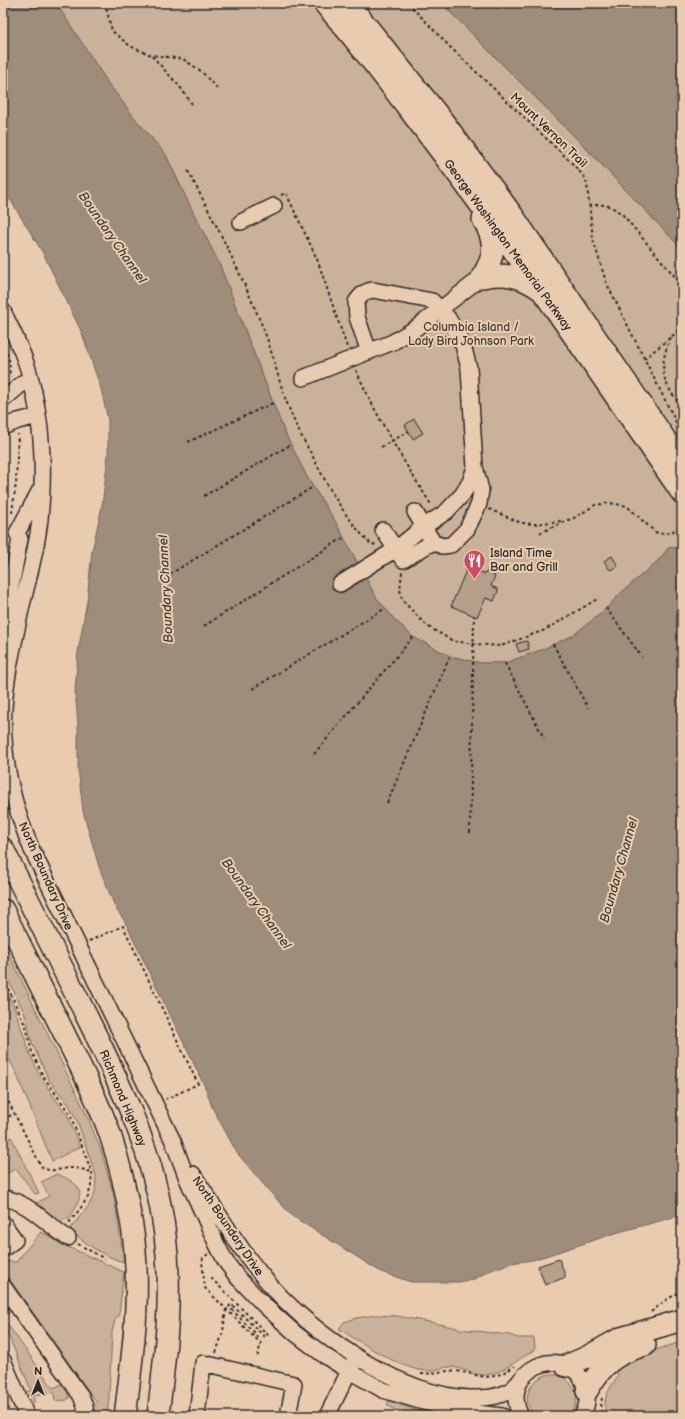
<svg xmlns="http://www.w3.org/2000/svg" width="685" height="1419" viewBox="0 0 685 1419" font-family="'Balsamiq Sans',sans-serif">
	<rect width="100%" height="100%" fill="#e9ccaf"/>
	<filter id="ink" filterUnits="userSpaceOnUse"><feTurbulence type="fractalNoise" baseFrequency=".025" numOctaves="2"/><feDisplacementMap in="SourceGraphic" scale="8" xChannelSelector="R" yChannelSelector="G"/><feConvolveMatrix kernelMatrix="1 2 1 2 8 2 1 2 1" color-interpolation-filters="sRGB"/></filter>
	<g filter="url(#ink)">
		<!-- green -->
		<path fill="#cab199" stroke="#7a6e62" d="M56,3h385l142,142 99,104v298l-14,1 -7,10 -39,34 -23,23 -27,21 -31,14 -36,13h-24l-31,-7 -37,-19 -18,-17 -19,-23 -41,-76 -27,-42 -24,-48 -65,-168 -30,-59 -23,-49 -29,-34 -29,-38z
			M3,942l83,171 15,37 13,46 10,66c-17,-4 -43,-20 -54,-33l19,-24 6,-12 1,-17 -18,-53 -9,-18 -20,-25 -17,-37 -7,-29 -22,-45z
			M3,984l12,25 15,45 8,18 14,22 15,20 13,33 -28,14 -37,-91 -12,-21z
			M11,1137l28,56 -4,1 -19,-25 -13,6v-34z
			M57,1174c29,12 27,20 12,45l-9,2 -25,-17 14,-8 -8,-14z
			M41,1232l25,14 58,26 -5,42 -4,6 -3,12 -3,65 -2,19h-8v-4l-9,-1v-3l7,-5 -94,-133v-9l13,1z
			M3,1300l8,11 -8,7 50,70 9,-4 6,9 1,5 -2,2 -12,1 -1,-9 -20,3v8l-7,1 -5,-10 9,-4 -28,-68z
			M375,1315l22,1 43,8 21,5 48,6 9,3h16l1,12c-16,8 -33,25 -52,25 -11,0 -22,-8 -33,-8 -7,0 -14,4 -21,4 -25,1 -68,-29 -90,-42l5,-7 13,-4z
			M682,1342v74h-75c-6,-16 2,-27 11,-40l-4,-9 20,-11z
			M550,1374c23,1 35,25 19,42h-34c-16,-17 -5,-38 15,-42z
			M389,1401l41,14 3,1h-28l-18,-11z"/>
		<!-- water -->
		<path fill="#9e8d7a" stroke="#70665a" d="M3,3h53l52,80 29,38 29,34 23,49 30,59 65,168 24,48 27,42 41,76 19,23 18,17 37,19 31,7h24l36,-13 31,-14 27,-21 23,-23 39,-34 7,-10 14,-1v668l-63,17 -86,28 -22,3 -22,8 -15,8 -16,3h-47l-30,-10 -89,-56 -22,-24 -33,-39 -25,-46 -6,-18 -82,-169 -8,-11 -17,-42 -16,-56 -5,-43v-44l-3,-34 3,-38 9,-51 5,-50 10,-45 6,-51v-35l-7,-31 -19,-56 -39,-80 -40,-65z
			M441,3h241v246l-99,-104z"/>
		<!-- building -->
		<path fill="#b4a08b" stroke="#2b2b2b" d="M414,419l9,14 -10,6 -8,-14z
			M612,556l6,10 -8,4 -6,-9z
			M468,566l17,8 1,-2 9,4 -4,10 7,3v2l-4,10 -8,-3 -9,19 -26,-11z
			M527,641l2,8 -10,3 -3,-8z
			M559,1259l7,18 -21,8 -7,-19z"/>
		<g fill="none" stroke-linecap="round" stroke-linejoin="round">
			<defs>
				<path id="minor" d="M241,222l33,-16
					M3,311c9,19 19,38 25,58 14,48 17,101 12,150 -3,29 -11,58 -18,86 -7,34 -16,69 -18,104 -3,49 9,96 28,141l141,291 15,40 30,66 8,15 12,16 27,28 31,28 29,22 24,15 34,19 40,12 38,9 41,5
					M369,352l-12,-35 -1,-15c5,-7 9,-11 17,-12l59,11 16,17 15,27 6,23 6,99 6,23 -2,14 -12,25 -16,16 -9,1 -9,-4 -18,-30
					M303,378l90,-36 23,-14 66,-51
					M3,400l27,-23
					M3,427l15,-6 20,-5
					M383,530l20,30 30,-18
					M340,584l56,-35 27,-22 23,-15 16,-17 8,-13 5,-15
					M9,648l-4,-31 15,-78 -3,-6 23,-43
					M193,1174c23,36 45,73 72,105 44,53 135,117 206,119 13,0 26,0 38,-7 5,-3 9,-8 13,-13
					M3,1198c25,3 44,27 65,40
					M3,1223l12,17 -12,9
					M3,1286l78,110 4,10 1,10
					M3,1360l22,52v4
					M197,1416l6,-53 91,21 -6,32
					M327,1416l26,-53
					M521,1416c-24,-46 46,-77 64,-30 4,10 2,21 -3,30"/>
				<path id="highway" d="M324,3c38,43 72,89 106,134 88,116 170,236 252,356
					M348,3l94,117 71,96 169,248
					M482,277c14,-22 14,-35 1,-58
					M482,277c22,-5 39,-1 58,12
					M3,849c27,54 54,108 81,162 36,73 71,142 81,224 8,61 0,121 -7,181
					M3,910c20,40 39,80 59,119 17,35 35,69 48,105 10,30 17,61 22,92 10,63 1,127 -7,190
					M566,1366l21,-9 34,-19 61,-18
					M587,1391c15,-27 28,-37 58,-46"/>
			</defs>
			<!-- minor casing -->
			<use href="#minor" stroke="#2b2b2b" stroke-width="18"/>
			<!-- highway casing -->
			<use href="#highway" stroke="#2b2b2b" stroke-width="24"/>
			<!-- path -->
			<path stroke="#2b2b2b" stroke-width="2" stroke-dasharray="3 3" stroke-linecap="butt" d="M105,3l7,28 18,15 21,9 32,4 18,12 17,19
				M408,3l41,43 123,117 13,15 2,6 6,55 13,43 76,152
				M152,56l28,31 12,17
				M188,171c28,53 55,106 77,162 9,24 14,51 24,75 6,17 15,33 24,49 16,32 33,63 59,88l5,-1
				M281,195l5,-2 31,66 30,88
				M589,206c17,-3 21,-1 34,9l59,70
				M671,337c-13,30 -10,44 11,70
				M3,348c9,13 6,15 7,29
				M644,359l38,-31
				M356,370c21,48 48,92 76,136
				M188,442l85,-39
				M381,447l28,-16
				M204,496l86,-51
				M489,509l32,14 13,1 27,-3
				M12,513l4,-30 2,-49
				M540,533l25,-12 9,-3 21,-13 14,-2 18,3 28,26c11,4 18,0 27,-7
				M402,572l-2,17 2,11 25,26 26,15 21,3 27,2 44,-16 54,-32
				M170,574l143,-87
				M606,608l36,49
				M204,626l139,-88
				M553,644l35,64
				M505,663l39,75
				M252,689l132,-80
				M314,754l99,-117
				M387,803l63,-147
				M470,833l4,-217
				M89,941l34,-15 75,158 -32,15
				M3,977l23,50 6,25 11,24 27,38 22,59 -1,13 -3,11 -8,12 -12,15
				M3,1091l38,75c8,8 20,2 31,2 7,0 13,2 19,4
				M3,1119l11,-5
				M78,1244l27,15
				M208,1254l-5,4 -1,4 3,26 49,49 7,6 -4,15
				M211,1278l57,57
				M651,1312c10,-8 19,-16 31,-20
				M257,1338l-1,-4 -27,-27 2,-3 34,33 3,-2
				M216,1353l7,-21 3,-23
				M421,1374c12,0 23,-4 35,-3 29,4 30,13 59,-5
				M602,1398l-1,6 1,12"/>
			<!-- minor -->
			<use href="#minor" stroke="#e9ccaf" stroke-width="15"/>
			<!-- highway -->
			<use href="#highway" stroke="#e9ccaf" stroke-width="21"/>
		</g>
	</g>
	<!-- icons -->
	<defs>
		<symbol id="restaurant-pin" viewBox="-11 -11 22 30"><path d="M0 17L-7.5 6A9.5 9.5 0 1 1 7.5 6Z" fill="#d1495b" stroke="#e9ccaf"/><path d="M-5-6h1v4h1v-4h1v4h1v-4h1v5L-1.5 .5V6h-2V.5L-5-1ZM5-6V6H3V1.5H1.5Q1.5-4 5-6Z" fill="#fff"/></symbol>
	</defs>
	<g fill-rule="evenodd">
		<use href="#restaurant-pin" x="462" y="548" width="25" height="34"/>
	</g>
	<g text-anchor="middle" stroke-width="4" stroke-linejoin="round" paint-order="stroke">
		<!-- street labels -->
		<g font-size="12" fill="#2b2b2b" stroke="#e9ccaf">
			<text transform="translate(549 130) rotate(44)" y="4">Mount Vernon Trail</text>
			<text transform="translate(508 245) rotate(54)" y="4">George Washington Memorial Parkway</text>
			<text transform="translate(46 876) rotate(66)" y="4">North Boundary Drive</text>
			<text transform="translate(123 1098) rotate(67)" y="4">Richmond Highway</text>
			<text transform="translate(228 1226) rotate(56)" y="4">North Boundary Drive</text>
		</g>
		<!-- park labels -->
		<g font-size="12" fill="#433f3c" stroke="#e9ccaf">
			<text x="471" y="331">Columbia Island /<tspan x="471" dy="14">Lady Bird Johnson Park</tspan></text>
		</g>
		<!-- poi labels -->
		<g font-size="12" fill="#2b2b2b" stroke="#e9ccaf" text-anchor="start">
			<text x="490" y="557">Island Time<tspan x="490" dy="14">Bar and Grill</tspan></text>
		</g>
		<!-- water labels -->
		<g font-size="13" font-style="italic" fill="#423f3b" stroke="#e9ccaf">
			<text transform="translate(113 237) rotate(55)" y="5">Boundary Channel</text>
			<text transform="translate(165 589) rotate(-93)" y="5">Boundary Channel</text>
			<text transform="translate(618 870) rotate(-74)" y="5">Boundary Channel</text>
			<text transform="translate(257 903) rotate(54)" y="5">Boundary Channel</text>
		</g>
	</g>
	<!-- margin -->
	<rect width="685" height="1419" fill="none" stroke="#e9ccaf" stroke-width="16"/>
	<rect x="8" y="8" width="669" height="1403" fill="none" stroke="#2b2b2b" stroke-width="1.5" filter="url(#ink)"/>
	<!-- north arrow -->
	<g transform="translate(38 1381)" stroke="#e9ccaf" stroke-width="3" paint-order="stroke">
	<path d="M0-3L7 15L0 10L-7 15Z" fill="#2b2b2b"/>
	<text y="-6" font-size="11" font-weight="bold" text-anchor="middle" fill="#2b2b2b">N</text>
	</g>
</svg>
